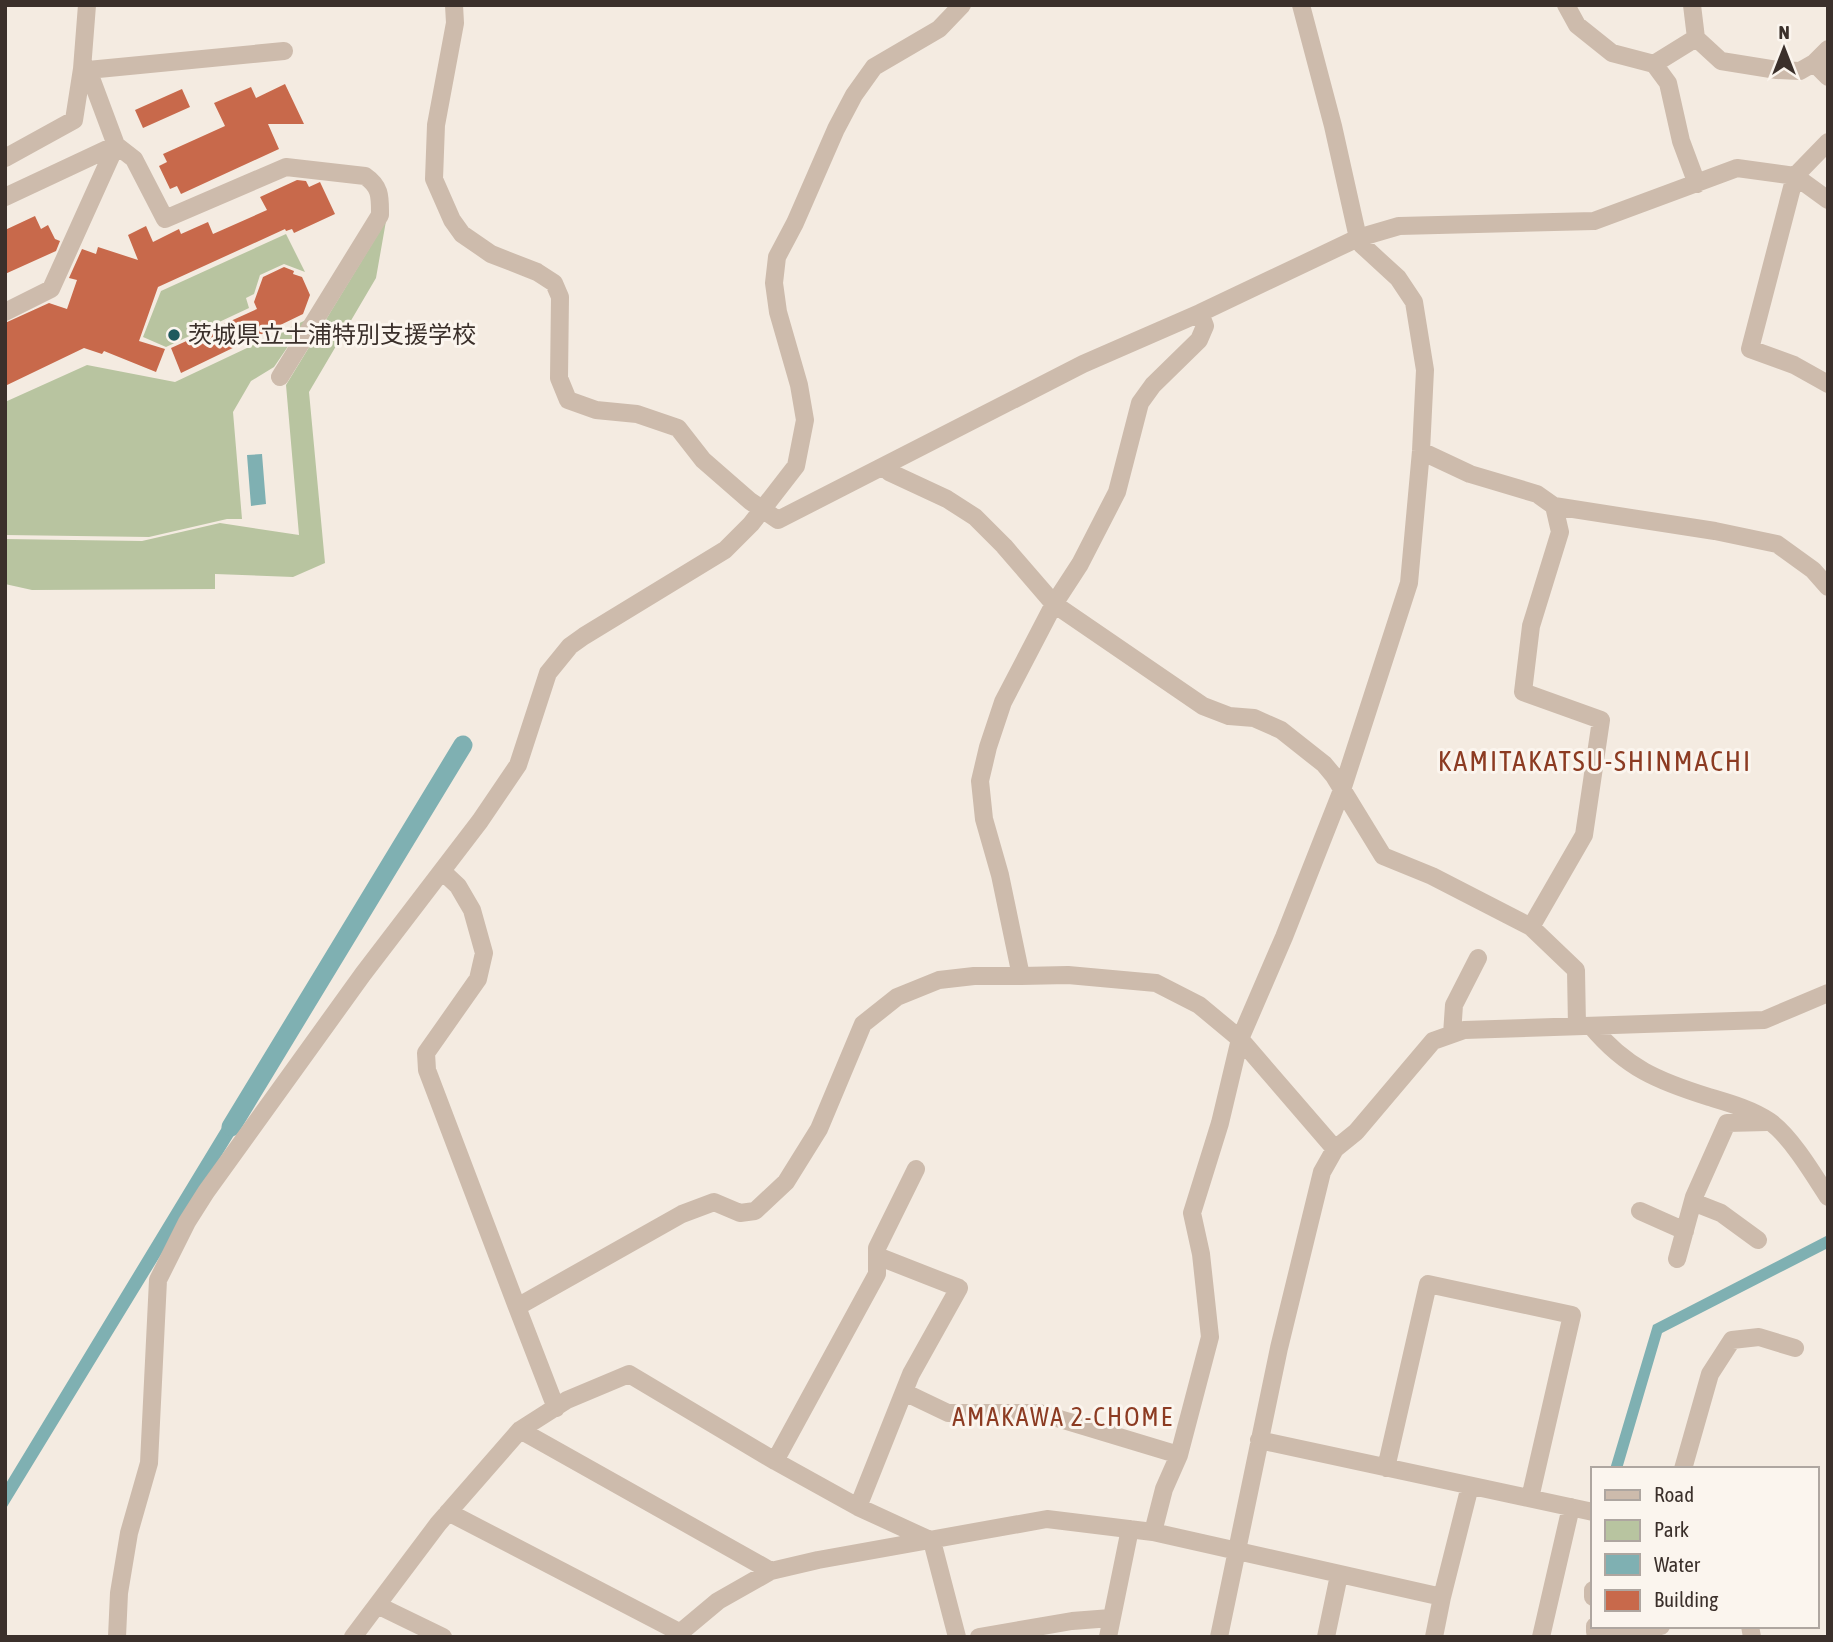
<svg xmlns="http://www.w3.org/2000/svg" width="1833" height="1642" viewBox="0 0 1833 1642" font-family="'Asap Condensed','Noto Sans JP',sans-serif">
	<rect width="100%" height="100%" fill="#f4ebe1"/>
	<!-- green -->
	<path fill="#b8c4a0" d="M386,221l-10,57 -67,114 16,171 -32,14 -78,-3v15l-183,1 -27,-6v-45l137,2 78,-18 79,12 -13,-150z
		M286,234l19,38 -21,-8 -24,11 -6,19 -8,4 3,10 -83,39 -23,-10 18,-46z
		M306,320l-32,47 -23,14 -18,31 9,107h-15l-78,18 -144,-2v-133l82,-37 88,17z"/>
	<!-- water -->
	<path fill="#7fb0b2" d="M262,454l4,50 -15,2 -4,-51z
		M238,1101l12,8 -245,401v-25z
		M1828,1235v13l-166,85 -40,136h-12l43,-144z"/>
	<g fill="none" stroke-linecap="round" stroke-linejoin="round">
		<!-- canal -->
		<path stroke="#7fb0b2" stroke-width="19" d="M231,1127l232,-382"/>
	</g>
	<!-- building -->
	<path fill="#c8694b" d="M285,84l19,40h-36l11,25 -98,45 -4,-8 -7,3 -11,-23 8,-4 -4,-8 62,-28 -11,-23 37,-16 5,11z
		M182,89l8,18 -47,21 -8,-18z
		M297,180l9,1 3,6 11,-5 15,32 -41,19 -2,-4 -6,2 -1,-2 -127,58 -19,54 26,8 -9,23 -52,-21 -2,3 -18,-6 -79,38v-63l44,-20 18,6 10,-29 -8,-2 13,-29 14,5 2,-7 40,13 -10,-25 18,-9 7,16 26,-13 2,5 27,-12 5,12 54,-24 -7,-13z
		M35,216l6,13 7,-4 7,14 5,2 -4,10 -51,23v-44z
		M284,267l10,4 -1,3 9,3 8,18 -7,19 -122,59 -10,-25 86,-39 -3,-7 9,-25z"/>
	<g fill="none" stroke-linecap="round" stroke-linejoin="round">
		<!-- minor -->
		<path stroke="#cdbbac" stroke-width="18" d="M454,5l1,18 -19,102 -2,54 18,41 10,14 29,20 46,18 17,11 6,14 -1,81 9,22 28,10 41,4 41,14 25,32 47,41 28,19 305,-156 117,-51 158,-75 41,-12 195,-5 143,-53 58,8 33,24
			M1301,5l32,121 25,112 4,7 36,33 16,24 11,68 -4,81 -12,132 -67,207 -58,147 -44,102 95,110
			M1566,5l11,20 35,28 42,11 14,19 13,58 16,43
			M1692,5l4,33 25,23 56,9 23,1 14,-8 14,-14
			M1814,63l14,14
			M1654,64l42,-26
			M82,69l6,1 28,75 18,14 31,60 121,-52 79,9c16,11 15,21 15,39l-100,162
			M88,70l196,-19
			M1828,142l-33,34 -45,173 44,16 34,19
			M5,158l69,-38 8,-51 5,-64
			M5,197l111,-52
			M5,312l46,-23 65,-144
			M1421,451l49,23 67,20 17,12 6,26 -29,94 -8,66 78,28 -17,115 -53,92
			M884,467l5,5 58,27 28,18 29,29 50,58 149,102 26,10 25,2 27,12 43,34 10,12 49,80 49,20 99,51 45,43 1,56
			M1554,506l161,25 62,13 36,26 15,17
			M442,871l16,15 14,24 12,43 -6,26 -52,74 1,17 90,237
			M1591,1026c35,42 67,55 118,71 20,6 42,12 60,24 21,14 45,54 59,76
			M1452,1034l2,-29 24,-47
			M1693,1202l28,11 37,27
			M1640,1211l45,20
			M1677,1259l17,-62 33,-74 40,-1
			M904,1392l44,21h92l139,42
			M556,1408l-39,-101 165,-93 32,-12 26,11 15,-2 31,-29 33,-53 44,-105 34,-27 42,-17 35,-4h47
			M520,1430l251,141
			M1259,1440l334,72
			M775,1461l102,-187v-26l39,-79
			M1386,1468l42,-184 144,31 -42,183
			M1683,1469l27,-95 22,-34 27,-3 36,11
			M858,1507l53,-133 48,-86 -82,-32
			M448,1512l231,120
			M1153,1532l11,-43 15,-34 31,-118 -9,-83 -9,-41 28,-90 20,-84 -41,-34 -43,-22 -88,-8 -47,1 -21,-101 -16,-56 -4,-38 8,-34 15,-45 51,-98 26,-40 37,-72 23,-89 13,-18 46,-45 6,-14 -5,-13
			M1593,1590v7
			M1442,1597l28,-111
			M377,1605l66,32
			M1595,1626v6l66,-6
			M1750,1626l2,11
			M117,1637l2,-44 10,-60 20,-70 9,-183 29,-58 19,-30 157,-218 117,-153 38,-56 30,-92 22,-27 14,-10 141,-86 26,-26 45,-58 9,-46 -6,-35 -21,-73 -4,-29 3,-26 18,-34 41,-94 18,-34 20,-28 65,-38 23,-24
			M353,1637l85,-113 82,-94 47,-30 62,-26 146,87 83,46 74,34 25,96
			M675,1637l43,-36 53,-30 47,-11 229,-41 106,13 289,65 -8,40
			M979,1637l93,-16 39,-3
			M1108,1637l22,-108
			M1219,1637l60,-289 43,-176 13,-23 21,-17 77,-91 31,-11 300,-10 64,-27
			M1326,1637l13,-62
			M1541,1637l30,-130"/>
	</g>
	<!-- markers -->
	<circle fill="#1f5a5e" stroke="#fbf5ee" stroke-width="2.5" cx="174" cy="335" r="7"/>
	<g text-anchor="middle" stroke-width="6" stroke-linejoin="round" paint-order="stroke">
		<!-- poi labels -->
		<g font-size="24" fill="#3b302b" stroke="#fbf5ee" text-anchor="start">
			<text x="188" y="343">茨城県立土浦特別支援学校</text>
		</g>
		<!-- neighbourhood labels -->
		<g font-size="26" letter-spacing="2" fill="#8c3b22" stroke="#fbf5ee">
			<text x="1063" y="1426">AMAKAWA 2-CHOME</text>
		</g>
		<!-- quarter labels -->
		<g font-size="28" letter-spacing="2" fill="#8c3b22" stroke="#fbf5ee">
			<text x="1595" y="771">KAMITAKATSU-SHINMACHI</text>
		</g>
	</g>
	<!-- border -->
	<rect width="1833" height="1642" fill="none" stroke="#3b302b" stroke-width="14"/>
	<!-- legend -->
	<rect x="1591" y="1467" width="228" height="161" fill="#fbf5ee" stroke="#aea6a0" stroke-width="2"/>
	<rect x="1605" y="1490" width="35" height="10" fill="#cdbbac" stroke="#aea6a0" stroke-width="2"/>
	<text x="1654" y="1502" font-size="21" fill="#3b302b">Road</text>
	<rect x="1605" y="1520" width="35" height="21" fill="#b8c4a0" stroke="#aea6a0" stroke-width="2"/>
	<text x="1654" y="1537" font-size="21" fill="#3b302b">Park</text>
	<rect x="1605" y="1554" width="35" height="21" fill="#7fb0b2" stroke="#aea6a0" stroke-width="2"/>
	<text x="1654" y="1572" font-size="21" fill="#3b302b">Water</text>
	<rect x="1605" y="1590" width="35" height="21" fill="#c8694b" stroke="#aea6a0" stroke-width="2"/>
	<text x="1654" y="1607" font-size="21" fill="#3b302b">Building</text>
	<!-- north arrow -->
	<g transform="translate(1784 49)" stroke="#fbf5ee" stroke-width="5" paint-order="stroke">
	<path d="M0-5L12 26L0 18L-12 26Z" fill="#3b302b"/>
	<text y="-10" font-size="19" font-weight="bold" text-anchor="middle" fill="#3b302b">N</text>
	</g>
</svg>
